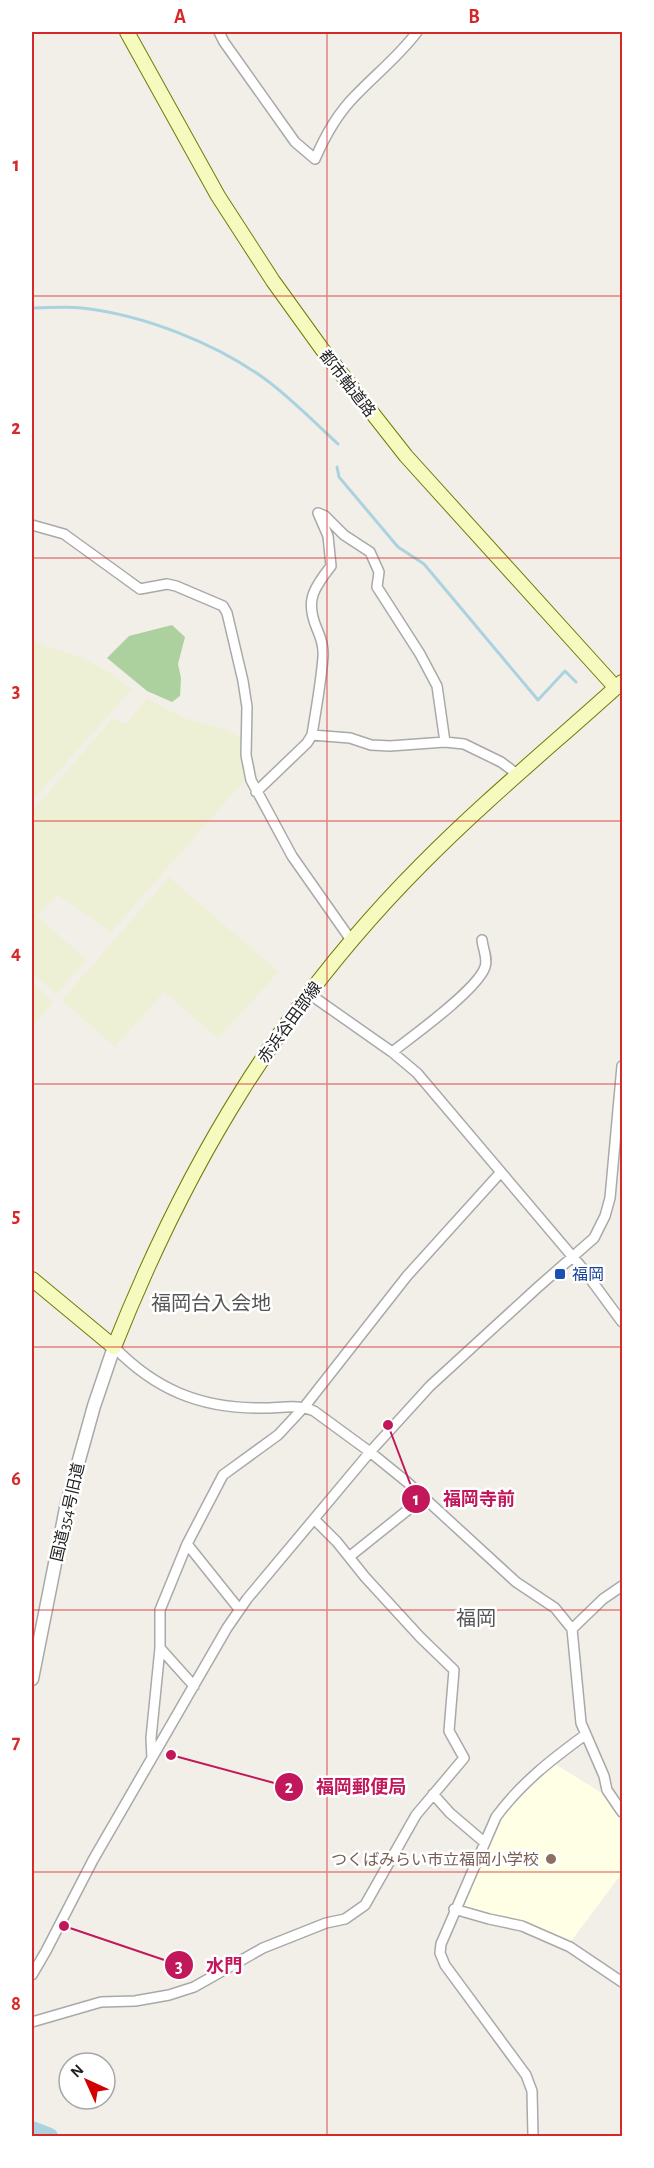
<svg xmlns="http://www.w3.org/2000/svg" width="654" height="2168" viewBox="0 0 654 2168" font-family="'Alegreya Sans','Noto Sans JP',sans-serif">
	<rect width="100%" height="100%" fill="#f2efe9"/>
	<!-- education -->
	<path fill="#ffffe5" d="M551,1764h4l50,31 17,24v54l-53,71 -107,-36 -2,-3 35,-80 11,-18z"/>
	<!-- farmland -->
	<path fill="#eef0d5" d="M32,638l11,7 40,13 26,14 23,17 -100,112z
		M147,698l37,20 40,11 16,8 5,43 -134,152 -54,-37 -20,21 50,44 -31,34 -24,-21v-162l81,-93 13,6z
		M169,877l110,95 -61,66 -54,-46 -49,55 -53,-47z
		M32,983l21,19 -19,23 -2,-2z"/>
	<!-- forest -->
	<path fill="#add19e" d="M172,625l13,12 -7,27 3,14 -1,18 -8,6 -25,-11 -40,-33 22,-22z"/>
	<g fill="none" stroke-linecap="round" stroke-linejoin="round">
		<!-- stream -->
		<path stroke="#aad3df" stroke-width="3" d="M32,308c16,0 34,-2 50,0 62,7 133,35 183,71 26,19 49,43 73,65
			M337,467l2,10 59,70 26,17 114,136 27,-29 11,11"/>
		<!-- river -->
		<path stroke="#aad3df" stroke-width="16" d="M32,2129l18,7"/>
		<defs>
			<path id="minor" d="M219,32l5,10 71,100 20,17c10,-23 22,-45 40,-63 21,-22 44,-40 62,-64
				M32,525l32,9 76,55 27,-5 9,2 47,20 4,7 16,68 4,26 -1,48 5,25 41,76 59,84
				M312,735c4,-26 9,-52 11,-78 1,-10 -2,-19 -6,-28 -12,-28 -4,-40 14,-63l-3,-30 -10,-23 7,3 19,19 26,17 9,20 -2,15 43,67 17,32 8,56
				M256,792l51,-49 5,-8 38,3 21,7 19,1 55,-4 19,2 37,18 16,12
				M308,993l84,59 25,21 166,196 39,53
				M392,1052c21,-16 86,-63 93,-85 3,-8 -2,-18 -3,-27
				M114,1347c41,42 85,61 145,61 18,1 39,-5 55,3l56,41 37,30 109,100 39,26 17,21 9,94 23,53 3,14 15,22
				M187,1544l52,65
				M349,1557l75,-60
				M572,1629l31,-30 19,-13
				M160,1648l34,38
				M152,1758l-1,-20 9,-90v-38l27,-66 36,-69 55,-40 27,-29 102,-130 94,-104
				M433,1794l17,19 34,29
				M454,1909l35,10 33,7 48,21 52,35
				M32,1975l14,-24 47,-91 134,-232 20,-29 123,-147 60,-66 107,-98 57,-50 11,-22 5,-18 12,-132
				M32,2022l69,-20 34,-1 34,-6 25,-8 69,-39 63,-25 19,-4 20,-14 51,-90 48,-57 -15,-27 5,-61 -34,-33 -55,-60 -28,-35 -23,-23
				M533,2136l-1,-45 -6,-16 -81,-110 -5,-12 1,-9 55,-127c25,-34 56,-58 89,-82"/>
			<path id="tertiary" d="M32,1679l35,-176 27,-97 20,-59"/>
			<path id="secondary" d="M127,32l91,164 55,85 49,68 84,107 210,232
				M32,1279l82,68c73,-184 167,-341 307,-482 64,-65 134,-122 201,-183"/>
		</defs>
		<!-- minor casing -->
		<use href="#minor" stroke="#a9a9a9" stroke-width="12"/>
		<!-- tertiary casing -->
		<use href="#tertiary" stroke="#a9a9a9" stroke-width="15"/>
		<!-- secondary casing -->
		<use href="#secondary" stroke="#707d05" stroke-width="16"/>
		<!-- minor -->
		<use href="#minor" stroke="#fff" stroke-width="9"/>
		<!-- tertiary -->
		<use href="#tertiary" stroke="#fff" stroke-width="12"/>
		<!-- secondary -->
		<use href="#secondary" stroke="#f7fabf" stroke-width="14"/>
	</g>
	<!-- grid -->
	<path fill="none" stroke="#d62828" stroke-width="1.5" stroke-opacity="0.55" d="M327,32v2104M32,296h590M32,558h590M32,821h590M32,1084h590M32,1347h590M32,1610h590M32,1872h590"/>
	<!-- markers -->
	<rect fill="#1a4fb4" stroke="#fff" stroke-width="2" x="554" y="1268" width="12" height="12" rx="3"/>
	<circle fill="#8d6e63" stroke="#fff" stroke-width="2" cx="551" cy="1859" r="6"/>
	<g text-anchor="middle" stroke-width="5" stroke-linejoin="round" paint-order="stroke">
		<!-- street labels -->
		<g font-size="16" fill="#222" stroke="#fff">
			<text transform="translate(348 383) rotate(52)" y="6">都市軸道路</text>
			<text transform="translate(289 1022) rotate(-54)" y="6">赤浜谷田部線</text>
			<text transform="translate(67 1512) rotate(-77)" y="6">国道354号旧道</text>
		</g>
		<!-- transit labels -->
		<g font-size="16" fill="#164399" stroke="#fff" text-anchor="start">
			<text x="572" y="1280">福岡</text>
		</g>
		<!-- education labels -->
		<g font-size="16" fill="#785e54" stroke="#fff" text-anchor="end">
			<text x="539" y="1865">つくばみらい市立福岡小学校</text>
		</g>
		<!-- quarter labels -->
		<g font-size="20" fill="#555" stroke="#fff">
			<text x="211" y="1310">福岡台入会地</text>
			<text x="476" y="1625">福岡</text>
		</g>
	</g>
	<!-- callouts -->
	<path fill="none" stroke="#c2185b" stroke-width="2" d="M388 1425L416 1499M171 1755L289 1787M64 1926L179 1965"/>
	<g fill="#c2185b" stroke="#fff" stroke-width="2">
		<circle cx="388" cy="1425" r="6"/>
		<circle cx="171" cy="1755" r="6"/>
		<circle cx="64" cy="1926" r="6"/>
		<circle cx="416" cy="1499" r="15"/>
		<circle cx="289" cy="1787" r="15"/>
		<circle cx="179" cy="1965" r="15"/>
	</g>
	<g font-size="18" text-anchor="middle" font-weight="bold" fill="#fff">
		<text x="416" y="1505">1</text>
		<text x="289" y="1793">2</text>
		<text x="179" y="1972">3</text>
	</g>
	<g font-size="18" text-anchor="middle" font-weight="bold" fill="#c2185b" stroke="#fff" stroke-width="5" stroke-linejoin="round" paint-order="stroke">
		<text x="479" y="1505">福岡寺前</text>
		<text x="361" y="1793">福岡郵便局</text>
		<text x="224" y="1972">水門</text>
	</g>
	<!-- border -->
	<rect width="654" height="2168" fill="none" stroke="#ffffff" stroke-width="66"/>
	<!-- north arrow -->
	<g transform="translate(87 2081) rotate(315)"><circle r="28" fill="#ffffff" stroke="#a7a7a7" stroke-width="1.5"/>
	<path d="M0-4.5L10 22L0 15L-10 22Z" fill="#d40000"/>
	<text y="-9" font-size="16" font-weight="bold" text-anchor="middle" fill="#222222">N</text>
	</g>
	<rect x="33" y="33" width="588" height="2102" fill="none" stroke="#d62828" stroke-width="2"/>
	<g font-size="20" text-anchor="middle" font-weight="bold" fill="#d62828">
		<text x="180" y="23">A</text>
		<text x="474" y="23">B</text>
		<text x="16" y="171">1</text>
		<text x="16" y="434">2</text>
		<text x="16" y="697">3</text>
		<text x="16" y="959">4</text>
		<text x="16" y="1222">5</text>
		<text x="16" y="1485">6</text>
		<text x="16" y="1748">7</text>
		<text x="16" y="2010">8</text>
	</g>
</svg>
